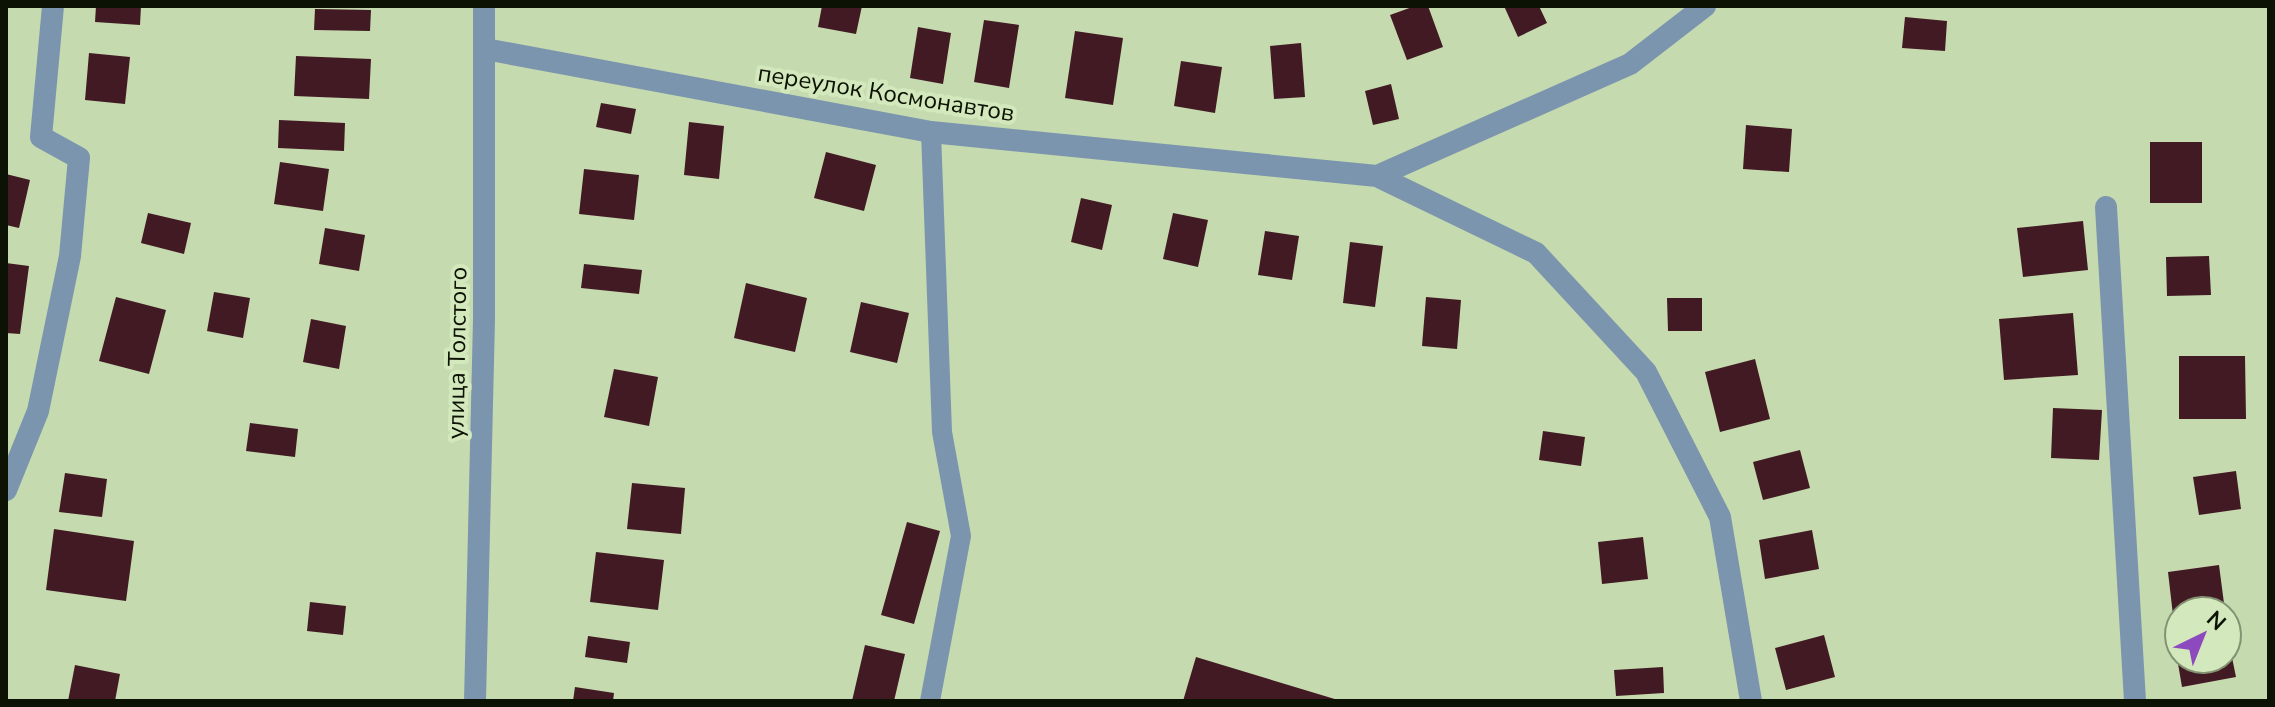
<svg xmlns="http://www.w3.org/2000/svg" width="2275" height="707" viewBox="0 0 2275 707" font-family="'Nunito Sans',sans-serif">
	<rect width="100%" height="100%" fill="#c6daaf"/>
	<!-- building -->
	<path fill="#421a23" d="M96,6h45l-1,19 -45,-3z
		M822,6h40l-6,28 -38,-7z
		M1415,6h13l15,41 -36,13 -17,-45z
		M1504,6h35l8,17 -29,14z
		M315,9l56,1 -1,21 -56,-1z
		M1905,17l42,4 -2,30 -43,-3z
		M984,20l35,5 -10,63 -35,-6z
		M918,27l33,6 -8,51 -33,-6z
		M1075,31l48,7 -10,67 -48,-7z
		M1301,43l4,54 -31,2 -4,-53z
		M89,53l41,4 -5,47 -40,-4z
		M296,56l75,3 -2,40 -75,-3z
		M1181,61l41,6 -7,46 -41,-7z
		M1391,84l8,35 -26,6 -8,-34z
		M601,103l35,6 -5,25 -35,-7z
		M279,120l66,3 -1,28 -66,-3z
		M689,122l35,4 -5,53 -35,-4z
		M1746,125l46,4 -3,43 -46,-3z
		M2150,142h52v61h-52z
		M826,152l50,13 -12,46 -50,-13z
		M280,162l49,7 -6,42 -49,-7z
		M584,169l55,6 -5,45 -55,-6z
		M6,174l24,6 -11,48 -13,-3z
		M1081,198l31,7 -10,45 -31,-8z
		M148,213l43,10 -7,31 -43,-11z
		M1173,213l35,7 -10,47 -35,-8z
		M2083,221l5,49 -65,7 -6,-49z
		M325,228l40,7 -6,36 -40,-7z
		M1265,231l34,5 -7,44 -34,-5z
		M1350,242l33,4 -8,61 -32,-4z
		M2209,256l2,39 -44,1 -1,-39z
		M6,263l23,3 -9,68 -14,-1z
		M584,264l58,6 -3,24 -58,-6z
		M746,283l61,15 -12,54 -61,-14z
		M214,292l36,6 -7,40 -36,-7z
		M116,297l50,13 -17,64 -50,-13z
		M1426,297l35,3 -4,49 -35,-3z
		M1667,298h35v33h-34z
		M861,302l48,11 -12,50 -47,-11z
		M2073,313l5,62 -74,5 -5,-61z
		M311,319l35,7 -7,43 -36,-7z
		M2179,356h66l1,63h-67z
		M1755,359l15,60 -50,13 -15,-60z
		M614,369l44,8 -9,49 -45,-9z
		M2053,408l49,2 -3,50 -48,-2z
		M250,423l48,6 -3,28 -49,-6z
		M1543,431l42,6 -4,29 -42,-6z
		M1800,450l10,38 -47,12 -10,-38z
		M2236,471l5,38 -42,6 -6,-38z
		M65,473l42,6 -5,38 -43,-5z
		M632,483l53,5 -4,46 -54,-5z
		M907,522l33,9 -26,93 -33,-9z
		M54,529l80,12 -8,60 -80,-11z
		M1812,530l7,39 -54,10 -6,-39z
		M1643,537l5,42 -46,5 -4,-42z
		M596,552l68,8 -6,50 -68,-8z
		M2219,565l6,46h-46v13h-5l-6,-52z
		M310,602l36,4 -3,29 -36,-4z
		M2227,633l9,44 -54,10 -7,-41 4,-1v14h48z
		M1824,635l11,42 -49,13 -11,-42z
		M588,636l42,6 -3,21 -42,-6z
		M865,645l40,9 -11,47h-42z
		M1196,657l142,43v1h-155z
		M75,665l45,9 -5,27h-47z
		M1663,667l1,26 -48,3 -2,-26z
		M575,687l39,6 -1,8h-40z"/>
	<g fill="none" stroke-linecap="round" stroke-linejoin="round">
		<!-- service -->
		<path stroke="#7c95ae" stroke-width="20" d="M930,701l31,-165 -19,-104 -11,-300"/>
		<!-- minor -->
		<path stroke="#7c95ae" stroke-width="22" d="M485,49l446,83 446,44 159,77 110,119 74,145 31,184
			M1377,176l253,-112 75,-58
			M2106,207l29,494
			M6,490l32,-79 32,-155 9,-98 -38,-21 12,-131
			M475,701l9,-382v-313"/>
	</g>
	<g text-anchor="middle" stroke-width="8" stroke-linejoin="round" paint-order="stroke">
		<!-- street labels -->
		<g font-size="24" fill="#0c1204" stroke="#d3e8bc">
			<text transform="translate(886 93) rotate(9)" y="8">переулок Космонавтов</text>
			<text transform="translate(457 353) rotate(-89)" y="8">улица Толстого</text>
		</g>
	</g>
	<!-- border -->
	<rect width="2275" height="707" fill="none" stroke="#0c1204" stroke-width="16"/>
	<!-- north arrow -->
	<g transform="translate(2203 635) rotate(43)"><circle r="38" fill="#d3e8bc" stroke="#839272" stroke-width="2"/>
	<path d="M0-6L14 30L0 20L-14 30Z" fill="#8d4abe"/>
	<text y="-12" font-size="22" font-weight="bold" text-anchor="middle" fill="#0c1204">N</text>
	</g>
</svg>
